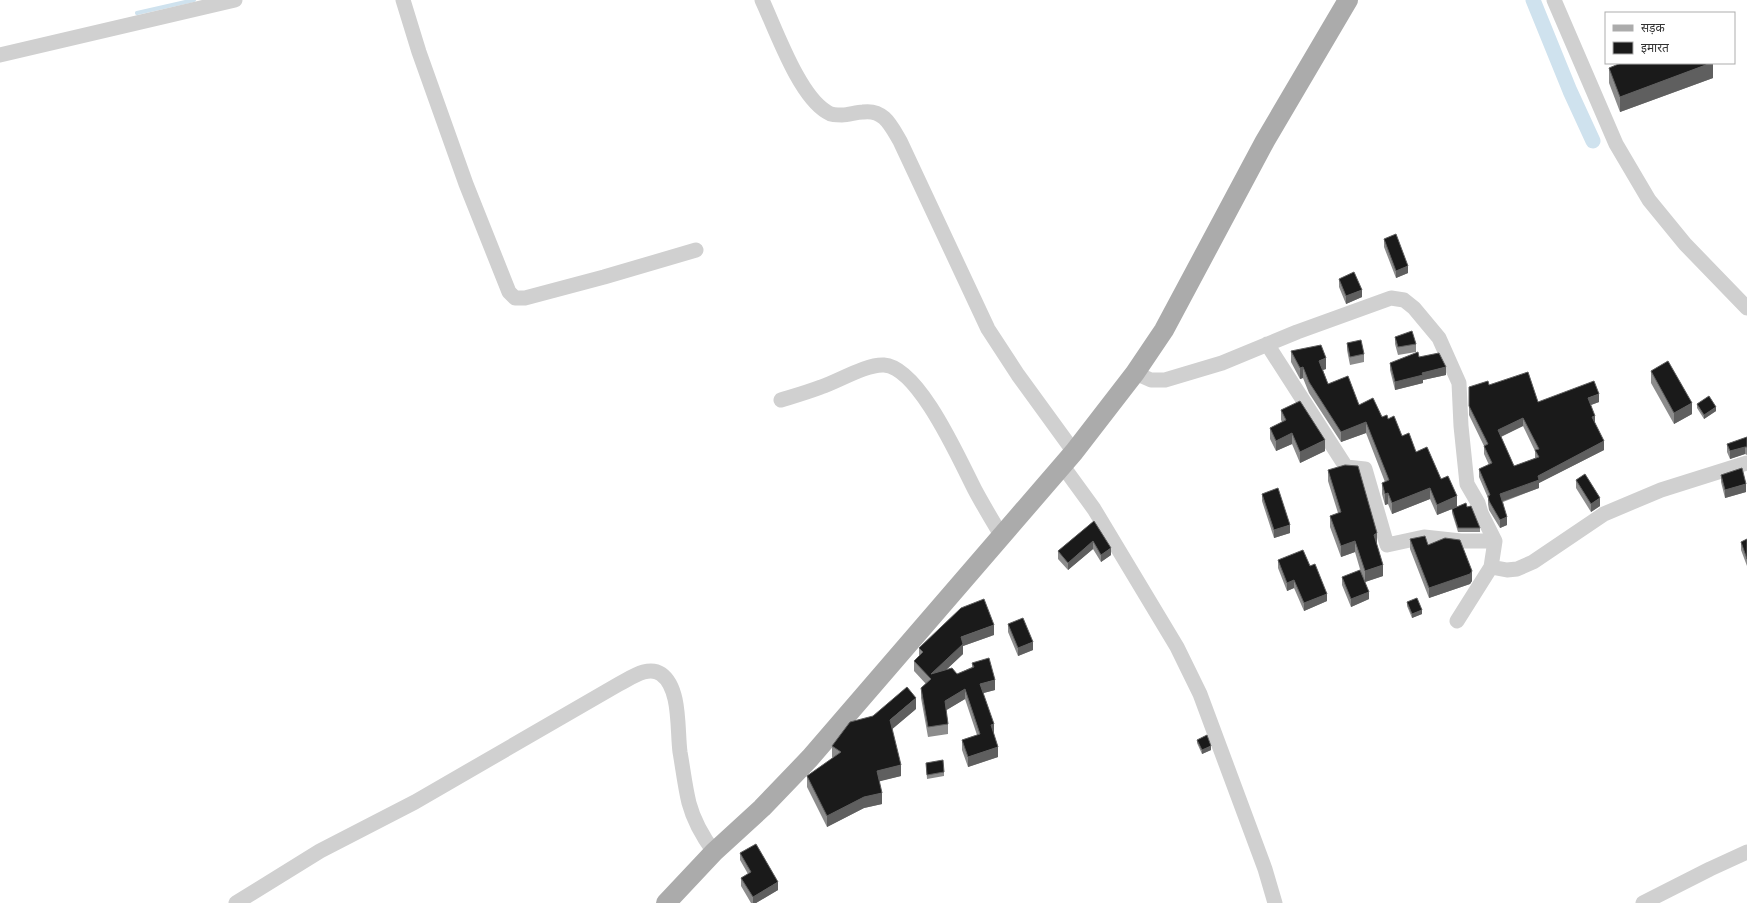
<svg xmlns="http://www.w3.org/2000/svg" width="1747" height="903" viewBox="0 0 1747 903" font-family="Roboto,'Noto Sans Devanagari',sans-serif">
	<rect width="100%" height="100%" fill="#fff"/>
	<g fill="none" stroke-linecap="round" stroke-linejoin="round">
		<!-- stream -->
		<path stroke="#cfe2ee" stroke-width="4" d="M137,13l57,-13"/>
		<!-- canal -->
		<path stroke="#cfe2ee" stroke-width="15" d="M1533,0l37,91 23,50"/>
		<!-- minor -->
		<path stroke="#d0d0d0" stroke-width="15" d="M403,0l16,52 47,132 43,108 6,6h10l79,-21 92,-27
			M762,0c14,30 37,96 65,112 4,3 9,3 15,3 7,0 14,-3 21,-3 21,-3 28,14 37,29l88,188 30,46 56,77
			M1554,0l62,144 33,56 36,44 62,64
			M0,55l235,-55
			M1267,344l79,123 19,2 22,76 37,-8 37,4h34
			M1135,373l16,7h14l57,-17 75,-31 94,-34 13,2 10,8 25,30 20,45 2,43 6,58 11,19 3,10 14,28 -4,26 -34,54
			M781,400c13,-4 27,-8 40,-13 18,-6 45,-23 63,-22 35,2 76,96 91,125 8,15 17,30 26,45
			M1062,465l32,44 83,138 23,47 65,175 10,34
			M1491,567l16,3 10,-1 16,-7 71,-48 57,-24 86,-27
			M236,903l84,-52 95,-49 204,-118c12,-6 29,-19 42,-10 20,14 16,56 19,78 3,17 5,35 9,51 5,19 14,34 25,49
			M1643,903l67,-34 37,-17"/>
		<!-- major -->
		<path stroke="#ababab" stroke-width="20" d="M666,903l48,-51 48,-44 48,-50 264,-306 61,-79 29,-43 101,-189 83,-141"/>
	</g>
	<!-- wall -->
	<path fill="#8c8c8c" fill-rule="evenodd" d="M1713,63v15l-93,34 -11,-29v-15z
		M1384,239l24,34 -12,5 -12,-31z
		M1339,279l23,18 -16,7 -7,-17z
		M1395,337l21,7v8l-18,3 -3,-11z
		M1347,343l17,11v8l-14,3 -3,-15z
		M1291,351l35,18 -3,1 5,14 31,21 23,12 6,2 14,17 39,43 16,28h10l13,21v4h-22l-6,-19v-4l-15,6 -7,-16 -38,15 -4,-10 -3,1 -3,-11v-11l3,-1 -19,-49 -25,9 -32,-49 -6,-15 -3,1 -9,-17z
		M1419,357l27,18 -23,5v3l-28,7 -5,-20v-7z
		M1651,371l41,43 -18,10 -23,-41z
		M1489,385l49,17h61l-8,3 4,18 9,27 -65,33v5l-36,14 4,23 -7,3 -11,-18 -1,-6v-6l-9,-21v-8l10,-4 -5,-11v-8l-15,-31v-28zM1523,426l12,25v7l-21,8 -13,-29z
		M1697,404l19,7 -12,8 -7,-11z
		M1281,410l44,41 -25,12 -8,-19 -16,7 -6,-12v-11l12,-6 -1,-2z
		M1747,437v18l-2,-1 -15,5 -3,-7v-8z
		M1328,470l49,74v1l6,31 -18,6 4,17 -18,8 -9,-22v-8l20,-1 -7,-24 -14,5 -11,-30v-11l8,-3 -10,-32z
		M1721,475l25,17 -21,6 -4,-16z
		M1576,480l24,26 -9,6 -15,-24z
		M1262,494l28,39 -16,5 -12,-37z
		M1094,521l17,34 -10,7 -8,-13 -25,21 -10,-11v-8z
		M1410,539l18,6 44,36 -2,3 -41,14 -19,-49z
		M1747,539v27l-6,-16v-8z
		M1278,560l32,6 17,35 -23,10 -10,-23 -7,3 -9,-23z
		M1407,602l15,12 -10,4 -5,-12z
		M1008,624l25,26 -15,6 -10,-24z
		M994,635l-31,11v8l-17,16 11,4 15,-7v-4l23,27 -12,3 11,41 4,23 -30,10 -6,-17v-10l15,-5 -12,-36 -19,11 2,14v10l-20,3 -7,-39v-10l5,-4 -12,-13v-10l5,-5v-8z
		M916,709l-24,20 9,47 -22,5 3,23 -18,4 -37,19 -20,-40v-11l26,-18 -1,-1v-11z
		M1197,740l14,10 -9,4 -5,-11z
		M926,763l18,9v4l-17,3z
		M740,853l38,37 -22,13h-5l-10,-17v-8l7,-4 -8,-14z"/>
	<!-- shaded-wall -->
	<path fill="#5f5f5f" d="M1711,63h2v15l-93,34v-15z
		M1408,266v7l-12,5v-7z
		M1362,290v7l-16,7v-8z
		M1326,358v11l-7,2v-10z
		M1303,367v11l-3,1v-11z
		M1446,367v8l-23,5v3l-28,7v-8l27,-9z
		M1599,394v8l-11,4v-8z
		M1692,403v11l-18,10v-11z
		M1716,407v4l-12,8v-4z
		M1595,416v9l-3,-8z
		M1523,418v8l-25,12v-8z
		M1366,422v11l-25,9v-10z
		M1292,433v11l-16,7v-10z
		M1325,440v11l-25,12v-11z
		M1604,441v9l-65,33v5l-39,14v-8l38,-18z
		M1745,447v7l-15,5v-8z
		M1746,484v8l-21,6v-8z
		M1430,488v11l-38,15v-11z
		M1388,493v11l-3,1v-11z
		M1457,496v11l-20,8v-10z
		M1600,498v8l-9,6v-8z
		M1507,517v8l-7,3v-8z
		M1290,525v8l-16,5v-8z
		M1377,533v11l-3,2v-11z
		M1093,541v8l-25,21v-7z
		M1355,541v11l-14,5v-11z
		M1111,548v7l-10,7v-7z
		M1383,565v11l-18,6v-11z
		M1472,571v10l-2,3 -41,14v-10z
		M1294,580v8l-7,3v-8z
		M1369,592v7l-18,8v-8z
		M1327,594v7l-23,10v-8z
		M1422,610v4l-10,4v-4z
		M994,625v10l-31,11v8l-32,30v-10l30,-37z
		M1033,642v8l-15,6v-8z
		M995,680v10l-15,4v-10z
		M965,689v10l-20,12v-10z
		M916,698v11l-26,22v-11z
		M994,724v10l-3,1v-10z
		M1211,746v4l-9,4v-4z
		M998,747v10l-30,10v-10z
		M901,765v11l-24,6v-11z
		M882,793v11l-18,4 -37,19v-11l37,-19z
		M778,882v8l-22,13h-3v-6z"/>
	<!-- building -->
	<path fill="#1a1a1a" stroke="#5f5f5f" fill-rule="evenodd" d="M1621,63h90l-91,34 -11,-29z
		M1396,234l12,32 -12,5 -12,-32z
		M1354,272l8,18 -16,6 -7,-17z
		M1412,331l4,13 -18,3 -3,-10z
		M1361,340l3,14 -14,3 -3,-14z
		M1321,345l5,13 -7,3 9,23 20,-8 11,29 14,-7 9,19 5,-2 1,4 6,-3 8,20 7,-3 7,19 11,-5 14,32 7,-3 9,20 -20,9 -7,-17 -38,15 -4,-10 -3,1 -3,-11 7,-3 -23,-58 -25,10 -32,-50 -6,-15 -3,1 -9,-17z
		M1418,352l1,5 20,-4 7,14 -24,6 1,2 -28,7 -5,-19z
		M1668,361l24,42 -18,10 -23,-42z
		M1528,372l10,30 56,-21 5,13 -11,4 7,18 -3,1 12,24 -66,35 1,4 -39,14 7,23 -7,3 -11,-19 -1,-5 2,-1 -11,-26 13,-6 -8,-17 4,-2 -19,-38v-19l19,-6 1,4zM1523,418l16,31 -4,1 4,7 -25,9 -16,-36z
		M1709,396l7,11 -12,8 -7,-11z
		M1300,401l25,39 -25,12 -8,-19 -16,8 -6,-13 16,-8 -5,-10z
		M1747,437v10h-2l-15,4 -3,-7z
		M1345,465l13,1 19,67 -3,2 9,30 -18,6 -10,-30 -14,5 -11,-30 11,-4 -13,-42z
		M1742,468l4,16 -21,6 -4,-15z
		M1585,474l15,24 -9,6 -15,-24z
		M1278,488l12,37 -16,5 -12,-36z
		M1466,503l1,4 4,-1 9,22h-22l-6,-19z
		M1094,521l17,27 -10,7 -8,-14 -25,22 -10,-12z
		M1425,536l3,9 17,-7 15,2 12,31 -2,3 -41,14 -19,-49z
		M1747,539v20l-6,-17z
		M1303,550l7,16 5,-2 12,30 -23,9 -10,-23 -7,3 -9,-23z
		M1360,570l9,22 -18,7 -9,-22z
		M1417,598l5,12 -10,4 -5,-12z
		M984,599l10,26 -33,12 2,7 -32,30 21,-6 5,6 17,-7 -2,-4 17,-5 6,22 -15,4 14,40 -3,1 7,22 -30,10 -6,-17 18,-6 -15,-45 -20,12 3,23 -20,3 -7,-39 10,-9 -17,-18 9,-9 -4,-4 42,-40z
		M1023,618l10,24 -15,6 -10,-24z
		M907,687l9,11 -26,22 11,45 -24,6 5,22 -18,4 -37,19 -20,-40 34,-24 -9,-6 18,-24 23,-6z
		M1207,735l4,11 -9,4 -5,-10z
		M943,760l1,12 -17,3 -1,-12z
		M756,844l22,38 -25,15 -12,-19 10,-6 -11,-19z"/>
	<!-- legend -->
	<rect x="1605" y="12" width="130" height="52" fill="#ffffff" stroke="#adadad"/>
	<rect x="1613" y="25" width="20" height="6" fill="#ababab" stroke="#adadad"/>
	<text x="1641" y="32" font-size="12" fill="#333333">सड़क</text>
	<rect x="1613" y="42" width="20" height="12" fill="#1a1a1a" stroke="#adadad"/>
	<text x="1641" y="52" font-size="12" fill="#333333">इमारत</text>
</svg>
